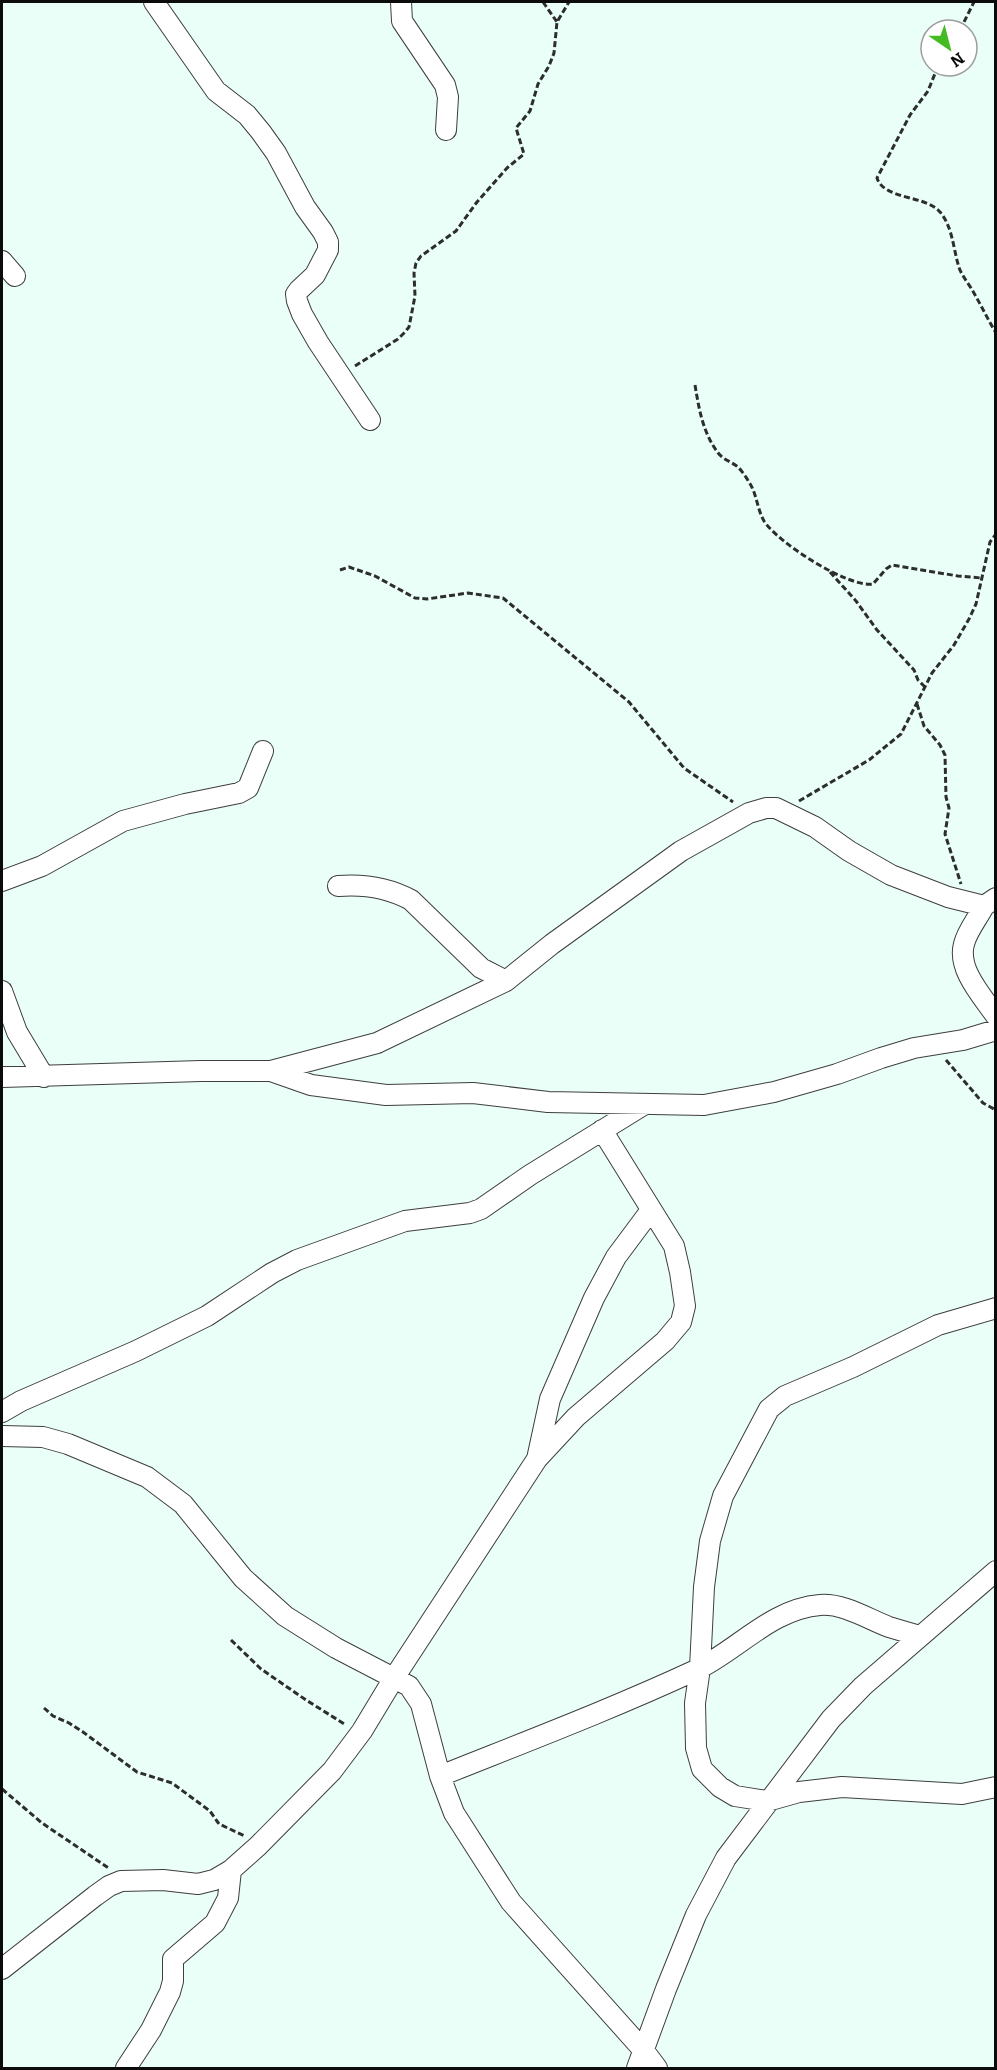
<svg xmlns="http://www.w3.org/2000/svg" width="997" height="2070" viewBox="0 0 997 2070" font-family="Bitter,serif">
	<rect width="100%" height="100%" fill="#e9fff7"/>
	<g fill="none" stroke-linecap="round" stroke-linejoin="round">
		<defs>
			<path id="minor" d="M154,2l62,89 31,24 14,17 15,21 29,54 18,25 5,10v8l-13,25 -16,15 -3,4 1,7 5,13 16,28 52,78
				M401,2l1,19 43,64 3,12 -2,33
				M2,261l13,15
				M2,881l40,-15 81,-45 62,-17 54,-11 9,-5 15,-37
				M338,886c25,-2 51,2 73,14l70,68 25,13
				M984,906c-6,12 -17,25 -20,38 -7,25 18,52 32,72
				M2,991l15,41 27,45
				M271,1071l40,14 75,10 87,-2 75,9 156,3 70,-13 63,-18 44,-16 33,-10 49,-8 33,-10
				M2,1077l199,-6h70l106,-28 129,-62 46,-37 129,-93 68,-38 17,-5h10l39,19 34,24 42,24 57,22 36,9 12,-8
				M996,1308l-58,17 -85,42 -68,29 -16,13 -46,87 -13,45 -6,46 -4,81 -5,35 1,45 6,21 18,18 15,9 32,5 32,-9 43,-5 120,7 34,-7
				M2,1412l19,-11 115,-50 71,-35 65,-43 25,-13 108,-39 65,-8 11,-4 49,-34 115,-71
				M2,1436l41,1 25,7 79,33 36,27 60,74 42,38 51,32 73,38 12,18 19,72 14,37 57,89 134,150 12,16
				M537,1459l39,-42 89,-76 16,-19 4,-16 -5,-34 -6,-26 -72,-116
				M440,1776c85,-34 172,-67 256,-106 42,-20 75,-61 124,-65 23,-2 48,14 69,22 10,3 20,6 31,9
				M2,1969l93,-73 14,-10 12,-5 42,-1 35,4 16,-4 17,-10 27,-24 74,-75 30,-40 32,-53 143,-219 13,-60 44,-101 22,-41 35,-47
				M126,2068l25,-38 19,-38 3,-11v-22l42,-36 13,-25 3,-28
				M637,2068l29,-79 30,-74 30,-57 105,-139 32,-33 133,-115"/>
		</defs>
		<!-- minor casing -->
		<use href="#minor" stroke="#3e3e3e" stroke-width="22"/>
		<!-- path -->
		<path stroke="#2d2d2d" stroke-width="3" stroke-dasharray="6 3" stroke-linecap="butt" d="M543,2l14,20
			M960,30l14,-28
			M938,66l-10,25 -18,24 -33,63c7,22 49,17 63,34 12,14 13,34 18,52 2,9 8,16 13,24 9,15 16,30 25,45
			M355,366l43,-27 7,-7 4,-5 6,-31 -1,-23 2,-10 5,-7 35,-25 21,-29 30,-34 17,-14 -8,-26 14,-17 8,-27 11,-18 5,-13 3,-31 12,-20
			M695,385c4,24 8,49 24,69 5,6 13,8 19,13 4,4 8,10 11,15 8,12 8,27 15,39 13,21 84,67 109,63l13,-15 6,-4 66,11 23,2
			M340,570l9,-3 26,9 40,22 12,1 41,-6 35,5 126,104 55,66 49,34
			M830,572l26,29 21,29 37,40 4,10 6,6
			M917,704l7,22 16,19 5,10 1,42 3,11 -4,26 16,50
			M799,801l70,-41 32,-26 31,-61 22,-28 15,-26 7,-15 14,-62 6,-8
			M946,1060l37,43 13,7
			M231,1640l30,29 45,31 40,25
			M44,1708l9,8 16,7 14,9 54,40 35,11 38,28 9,13 26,12
			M2,1789l40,34 68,46"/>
		<!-- minor -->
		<use href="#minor" stroke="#fff" stroke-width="20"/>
	</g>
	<!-- border -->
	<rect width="997" height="2070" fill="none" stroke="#0b0b0b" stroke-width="6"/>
	<!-- north arrow -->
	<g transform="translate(949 48) rotate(145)"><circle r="28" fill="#ffffff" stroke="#9d9d9d" stroke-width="1.5"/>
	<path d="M0-4.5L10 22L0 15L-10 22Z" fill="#44bb23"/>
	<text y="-9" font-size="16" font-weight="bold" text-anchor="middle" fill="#0b0b0b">N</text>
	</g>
</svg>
